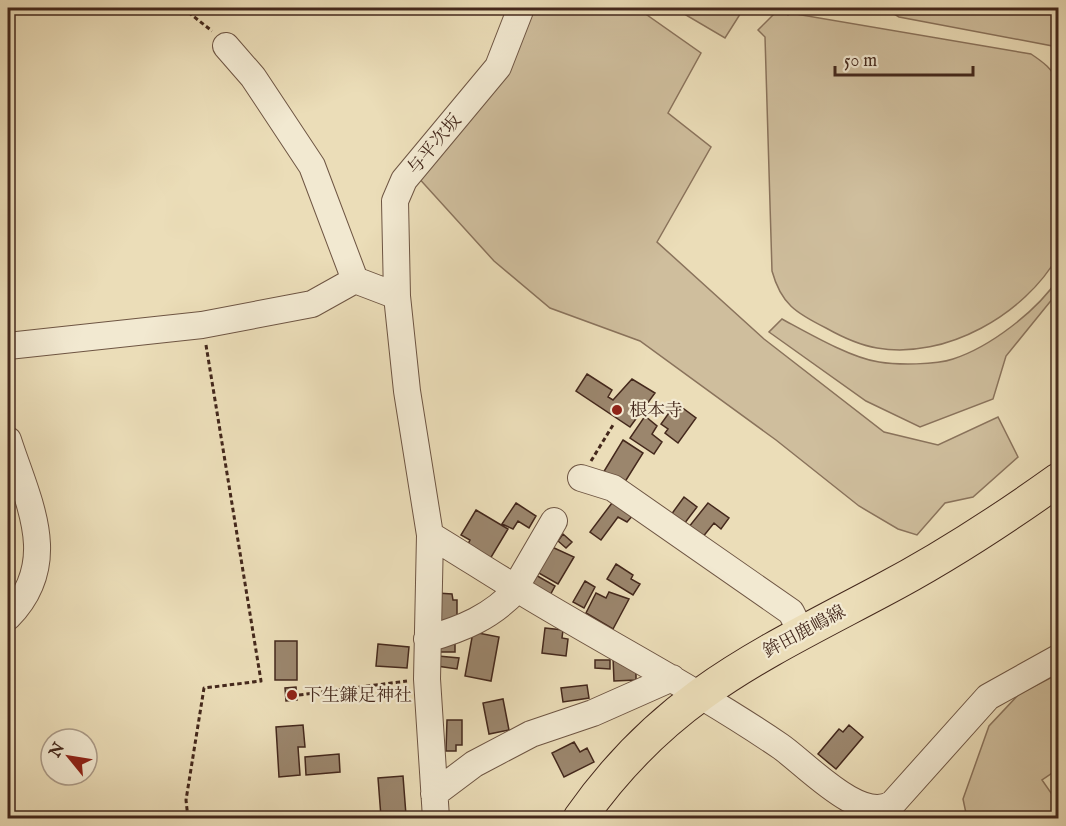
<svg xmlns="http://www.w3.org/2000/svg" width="1066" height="826" viewBox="0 0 1066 826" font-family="'IM FELL English','Noto Serif JP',serif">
	<rect width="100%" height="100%" fill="#ebddb8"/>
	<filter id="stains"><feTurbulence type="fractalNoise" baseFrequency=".00333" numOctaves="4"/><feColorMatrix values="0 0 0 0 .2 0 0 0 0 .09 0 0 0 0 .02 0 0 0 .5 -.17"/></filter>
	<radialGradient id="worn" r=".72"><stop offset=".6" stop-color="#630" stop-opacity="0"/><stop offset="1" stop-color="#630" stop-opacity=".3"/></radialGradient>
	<!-- green -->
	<path fill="#cfbe9d" stroke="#8a735c" stroke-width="1.5" d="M531,8h106l64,45 -33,60 43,34 -54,95 107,97 120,93 54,13 60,-28 20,40 -45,40 -28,6 -28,32 -19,-6 -39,-23 -83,-66 -136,-99 -90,-33 -56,-47 -79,-87z
		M674,8h70l-19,30z
		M780,8l8,7 2,-2 241,41c12,8 22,15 27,29v173c-33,58 -112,104 -181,92 -18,-3 -35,-11 -51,-20 -30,-15 -45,-24 -54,-57l-7,-234 -7,-7z
		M884,8h174v39l-159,-30z
		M1058,279v13l-52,64 -13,43 -73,28 -54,-26 -97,-69 13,-13c26,14 69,39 97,43 18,3 57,3 74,-3 37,-12 84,-48 105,-80z
		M1058,674v95l-16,11 16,23v15h-91l-4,-19 26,-73 30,-32z"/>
	<!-- building -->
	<path fill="#9b866d" stroke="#44281c" stroke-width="1.5" d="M587,374l25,16 -4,7 5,3 19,-21 23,14 -25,34 -54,-36z
		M676,403l20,15 -18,25 -13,-10 3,-4 -7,-5z
		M645,416l12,10 -5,8 10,8 -8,12 -24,-16z
		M623,440l20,13 -20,32 -20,-12z
		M684,497l13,10 -16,21 -13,-9z
		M615,499l20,14 -8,9 -9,-5 -17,23 -11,-8z
		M516,503l20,13 -7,12 -11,-7 -5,8 -11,-5z
		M708,503l21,15 -8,11 -7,-6 -12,15 -14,-10z
		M476,510l32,19 -18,30 -23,-13 3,-6 -9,-5z
		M563,534l9,8 -6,6 -8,-7z
		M552,547l22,10 -16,27 -21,-12z
		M616,564l17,11 -2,4 9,5 -7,11 -26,-16z
		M534,574l21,12 -7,13 -21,-12z
		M585,581l10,6 -11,21 -11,-6z
		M609,592l20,7 -16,30 -27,-16 10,-20 10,5z
		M437,593l15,1 1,6h4v17h-4l-1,5h-16z
		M545,628l18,2 -1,8 6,1 -2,17 -24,-3z
		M473,632l26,5 -8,44 -26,-5z
		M275,641h22v39h-22z
		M455,642v10h-18v-9z
		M378,644l31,3 -2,21 -31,-2z
		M438,656l21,2 -2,11 -20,-3z
		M613,657l23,11v12l-22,1z
		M595,660h15v9l-15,-1z
		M587,685l2,13 -26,4 -2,-14z
		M296,687l1,13 -11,1 -1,-13z
		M503,699l6,31 -20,4 -6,-31z
		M447,720h15v25h-6v6h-10z
		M303,725l2,22h-7l2,28 -21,2 -3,-50z
		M849,725l14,12 -27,32 -18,-15 21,-25 4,3z
		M574,742l6,10 7,-4 7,14 -30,15 -12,-24z
		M339,754l1,18 -34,3 -1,-18z
		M403,776l3,39 -25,2 -3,-39z"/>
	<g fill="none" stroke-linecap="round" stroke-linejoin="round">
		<defs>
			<path id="minor" d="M226,46l27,31 59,89 43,114
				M397,296l-2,-95 9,-21 94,-113 23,-59
				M8,346l194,-21 110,-21 43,-24 42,16 10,95 23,144 -3,144 9,139
				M8,440c20,62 54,122 0,177
				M581,478l32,10 178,124 10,20
				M430,535c30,18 59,37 89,55 87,53 177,99 261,156 25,17 82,80 113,57l95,-106 70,-39
				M515,588l39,-67
				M427,639c35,-10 65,-22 90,-50
				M434,794l40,-30 57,-30 62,-21 79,-35"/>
			<path id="major" d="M580,818c84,-120 177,-161 301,-227 61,-32 121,-71 177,-111"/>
		</defs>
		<!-- minor casing -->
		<use href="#minor" stroke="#6e5543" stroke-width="28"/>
		<!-- major casing -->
		<use href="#major" stroke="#44281c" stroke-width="35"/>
		<!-- path -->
		<path stroke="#44281c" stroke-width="3" stroke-dasharray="4.5 3" stroke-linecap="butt" d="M174,8l14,4 24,19
			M591,461l22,-36
			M299,695l108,-14
			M188,818l-2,-18 18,-112 57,-7 -55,-336"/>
		<!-- minor -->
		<use href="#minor" stroke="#f2e9d1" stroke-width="26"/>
		<!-- major -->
		<use href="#major" stroke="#ebddb8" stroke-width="33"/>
	</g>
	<!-- markers -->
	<g fill="#8f2418" stroke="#f2e9d1" stroke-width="2">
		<circle cx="617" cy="410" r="6"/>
		<circle cx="292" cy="695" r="6"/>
	</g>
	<g text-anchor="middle" stroke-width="4.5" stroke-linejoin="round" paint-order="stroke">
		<!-- street labels -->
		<g font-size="18" fill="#44281c" stroke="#f2e9d1">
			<text transform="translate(434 144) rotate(-50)" y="6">与平次坂</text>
			<text transform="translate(804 631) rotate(-28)" y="6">鉾田鹿嶋線</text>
		</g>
		<!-- poi labels -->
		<g font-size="18" fill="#44281c" stroke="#f2e9d1" text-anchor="start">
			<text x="629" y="416">根本寺</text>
			<text x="304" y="701">下生鎌足神社</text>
		</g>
	</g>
	<!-- margin -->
	<rect width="1066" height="826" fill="none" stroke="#ebddb8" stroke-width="30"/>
	<rect x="9" y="9" width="1048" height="808" fill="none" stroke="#44281c" stroke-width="3"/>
	<rect x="15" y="15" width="1036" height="796" fill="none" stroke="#44281c" stroke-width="1.5"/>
	<!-- north arrow -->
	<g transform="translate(69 757) rotate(300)"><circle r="28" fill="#f2e9d1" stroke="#ac9c89" stroke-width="1.5"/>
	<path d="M0-4.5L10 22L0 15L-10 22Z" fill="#8f2418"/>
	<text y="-9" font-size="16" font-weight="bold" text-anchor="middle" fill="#44281c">N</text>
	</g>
	<!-- scale -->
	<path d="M835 66v9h138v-9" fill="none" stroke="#44281c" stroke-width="3"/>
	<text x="844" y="66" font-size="18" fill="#44281c" stroke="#f2e9d1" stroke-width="4.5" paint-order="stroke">50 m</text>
	<rect width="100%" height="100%" filter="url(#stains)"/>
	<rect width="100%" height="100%" fill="url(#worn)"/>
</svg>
